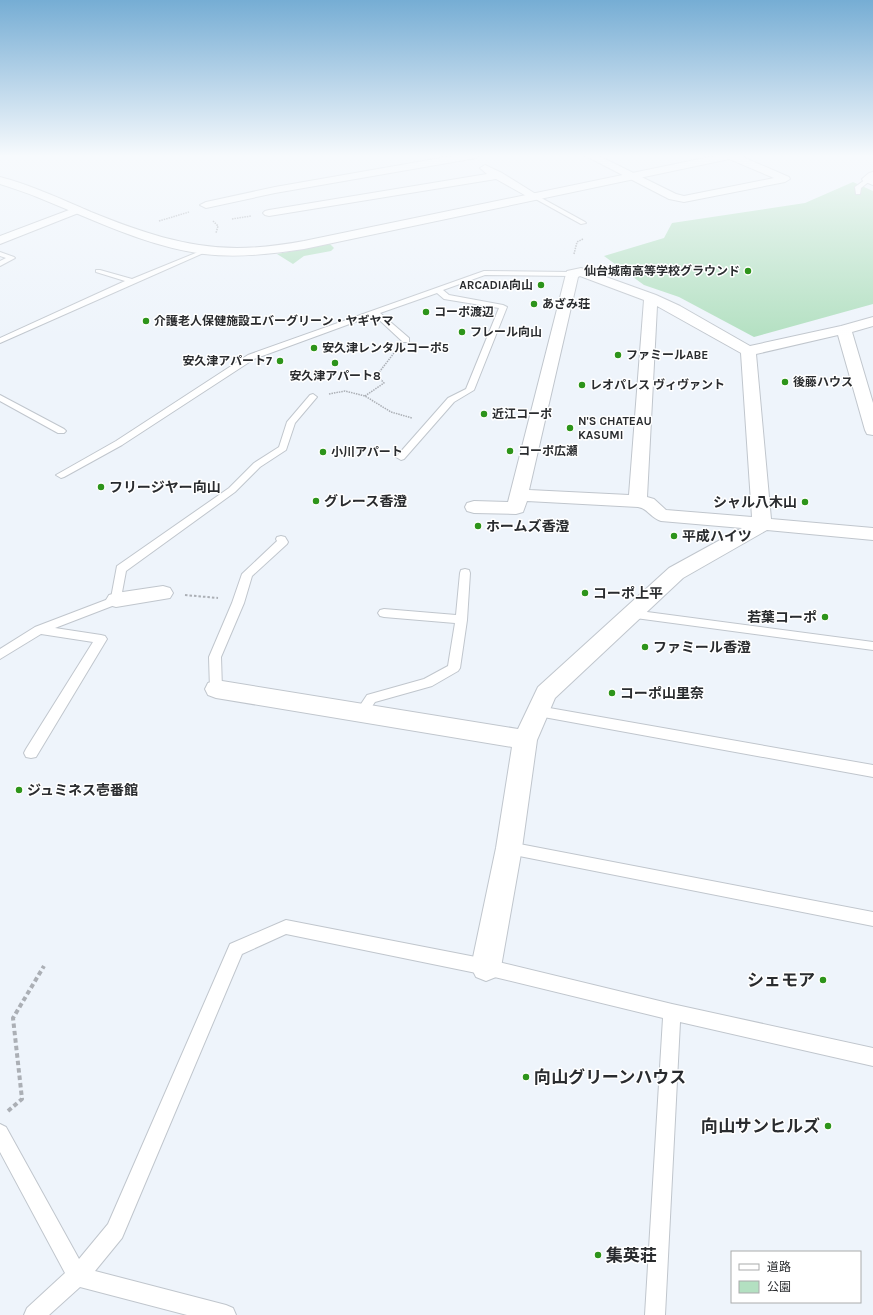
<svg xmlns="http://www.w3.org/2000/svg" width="873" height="1315" viewBox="0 0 873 1315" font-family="Karla,'Noto Sans JP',sans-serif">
	<rect width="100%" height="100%" fill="#eef4fb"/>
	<!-- green -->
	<path fill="#b3e0c1" d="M853,182l20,9v113l-119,33 -75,-40 -35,-12 -40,-29 60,-18 8,-15 133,-20z
		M330,244l4,4 -3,3 -27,5 -11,8 -16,-10z"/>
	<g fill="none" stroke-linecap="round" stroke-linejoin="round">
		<defs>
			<path id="service" d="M866,179l5,1 -10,8 -1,6h-4l-1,-7z
				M534,194l51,28 1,1 -5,1 -49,-27 -1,-1z
				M203,250l5,1 -208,92v-5l125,-57 -29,-9v-2h4l32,9z
				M0,252l14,5 1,1 -15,8v-5l6,-3 -6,-2z
				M484,271l88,1 3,2 -3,2 -87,-1 -42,15 6,5 54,10 4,2 -33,83 -20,12 -50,57 -3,1 -5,-3 52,-59 18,-9 33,-81 -55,-9 -7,-6 -57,20 29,25v4h-6l-29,-27 -120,44 -132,86 -58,32 -3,1 -5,-3 60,-34 132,-86z
				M313,394l4,3 -22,26 -9,27 -26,17 -25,25 -109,79 -6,32 -65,25 46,7 4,1 2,3 -71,118 -5,1 -5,-1 -2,-4 2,-4 67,-107 -52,-8 -41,25v-10l35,-22 76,-29 6,-32 112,-78 25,-25 25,-16 8,-25 23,-27z
				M0,395l64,34 2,2 -2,2h-6l-58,-32z
				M281,536l4,1 3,5 -1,2 -35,32 -8,27 -23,54 1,32 -2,3 -4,2 -4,-2 -2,-3 -1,-32 23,-54 10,-29 35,-33 -1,-2 1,-2z
				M465,569l4,1 1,3 -3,47 -7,48 -2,3 -26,15 -57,16c-5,7 -8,18 -18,14l-2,-3 12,-18 57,-16 24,-13 7,-43 -71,-6 -4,-1 -2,-3 2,-3 4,-1 72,6 4,-42 1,-3z
				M632,610l241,32v8l-245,-33 -2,-3 2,-3z
				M538,706l335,59v12l-335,-61 -4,-2 -2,-3 2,-3z
				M509,842l364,70v14l-364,-72 -5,-1 -2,-5 2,-5z
				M286,920l200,39 186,45 201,44v18l-193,-44 -15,293h-20l18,-297 -177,-43 -200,-41 -44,20 -120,284 -27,33 131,34 7,3 3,7h-49l-107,-28 -31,28h-25l3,-7 38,-35 -65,-121v-28l6,3 73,132 29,-35 122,-280z"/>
			<path id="minor" d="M458,155h23l-5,3 -201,35 -69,15 -6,-3 6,-3 69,-15z
				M584,155h13l79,39 8,2 90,-18 -47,-20v-3h11l51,22 1,2 -5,3 -101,20 -15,-3z
				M485,165l17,8 37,23 -1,2h-8l-34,-19 -227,37 -4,-1 -2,-2 2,-2 4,-1 218,-36 -7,-6z
				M873,172v13l-10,-4 -1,-2 7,-6z
				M77,207l4,1 2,2 -2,2 -81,32v-8z
				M581,268l75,27 24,11 70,40 91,-20 32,-9v9l-21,6 21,71v32l-6,-1 -2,-4 -27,-95 -82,19 15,165 102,9v12l-106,-10 -84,48 -128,120 -18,42 -15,108 -21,119 -5,10 -10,4 -10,-4 -5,-10 25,-119 16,-101 -296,-49 -8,-3 -3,-6 3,-6 8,-3 302,49 20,-42 131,-119 73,-40 -81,-7c-10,-3 -14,-13 -23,-14l-111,-6 -4,11 -7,2 -42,-1 -7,-2 -2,-4 2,-4 7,-2 34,1 58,-228 1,-3zM580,276l64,24 -15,195 -100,-5 49,-213zM657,306l84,47 11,164 -86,-7 -12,-11 -7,-2z
				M163,586l7,2 3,5 -3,5 -54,9 -7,-2 -3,-5 3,-5 7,-2z"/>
			<path id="tertiary" d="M719,155h20l-5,3 -430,91c-33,5 -66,9 -100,5 -59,-8 -112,-35 -167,-57 -12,-5 -25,-9 -37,-13v-7c31,8 61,22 91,35 47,19 95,36 146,36 23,0 45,-3 67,-7z"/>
		</defs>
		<!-- service casing -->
		<use href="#service" stroke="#c0c6cd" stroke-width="2"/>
		<!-- minor casing -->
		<use href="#minor" stroke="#c0c6cd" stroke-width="2"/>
		<!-- tertiary casing -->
		<use href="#tertiary" stroke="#c0c6cd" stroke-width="2"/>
		<!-- path-far2 -->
		<path stroke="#abafb5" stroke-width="1.5" stroke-dasharray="1.5 1" stroke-linecap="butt" d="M232,219l19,-3
			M159,221l30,-9
			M213,221l5,5 -2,7
			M574,254l3,-12 6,-3
			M329,394l16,-3 20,5 26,16 21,6
			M365,396l19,-13 -7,-8 17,-22"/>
		<!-- path-far1 -->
		<path stroke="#abafb5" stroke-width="2" stroke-dasharray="2.5 2" stroke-linecap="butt" d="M185,595l33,3"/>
		<!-- path -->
		<path stroke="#abafb5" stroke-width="4" stroke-dasharray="4.5 3" stroke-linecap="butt" d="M8,1111l14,-12 -9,-81 31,-52"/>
		<!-- service -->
		<use href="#service" fill="#fff" fill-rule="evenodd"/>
		<!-- minor -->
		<use href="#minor" fill="#fff" fill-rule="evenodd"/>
		<!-- tertiary -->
		<use href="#tertiary" fill="#fff" fill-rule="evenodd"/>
	</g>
	<!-- sky -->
	<linearGradient id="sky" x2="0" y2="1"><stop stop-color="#76add4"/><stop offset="0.46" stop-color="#f7fafd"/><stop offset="1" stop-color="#f7fafd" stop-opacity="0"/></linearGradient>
	<rect width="873" height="339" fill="url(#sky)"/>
	<!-- markers -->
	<g fill="#2d941a" stroke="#fff" stroke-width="1.5">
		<circle cx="748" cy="271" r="4"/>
		<circle cx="541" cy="285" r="4"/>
		<circle cx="534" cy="304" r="4"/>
		<circle cx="426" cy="312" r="4"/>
		<circle cx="146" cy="321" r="4"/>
		<circle cx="462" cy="332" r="4"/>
		<circle cx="314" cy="348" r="4"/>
		<circle cx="618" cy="355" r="4"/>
		<circle cx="280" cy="361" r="4"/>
		<circle cx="335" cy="363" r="4"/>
		<circle cx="785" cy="382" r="4"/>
		<circle cx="582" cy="385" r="4"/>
		<circle cx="484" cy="414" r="4"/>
		<circle cx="570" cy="428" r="4"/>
		<circle cx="510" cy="451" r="4"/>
		<circle cx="323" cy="452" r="4"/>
		<circle cx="101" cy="487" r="4"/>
		<circle cx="316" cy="501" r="4"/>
		<circle cx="805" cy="502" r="4"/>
		<circle cx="478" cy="526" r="4"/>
		<circle cx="674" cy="536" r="4"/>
		<circle cx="585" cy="593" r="4"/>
		<circle cx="825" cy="617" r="4"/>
		<circle cx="645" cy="647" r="4"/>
		<circle cx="612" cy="693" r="4"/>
		<circle cx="19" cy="790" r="4"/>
		<circle cx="823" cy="980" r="4"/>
		<circle cx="526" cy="1077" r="4"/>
		<circle cx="828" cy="1126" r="4"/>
		<circle cx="598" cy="1255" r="4"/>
	</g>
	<g text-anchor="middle" stroke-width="3" stroke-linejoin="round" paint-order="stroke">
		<!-- far-poi labels -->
		<g font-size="12" font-weight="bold" fill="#2a2c2f" stroke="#fff" text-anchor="start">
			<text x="740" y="275" text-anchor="end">仙台城南高等学校グラウンド</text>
			<text x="533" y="289" text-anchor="end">ARCADIA向山</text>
			<text x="542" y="308">あざみ荘</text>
			<text x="434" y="316">コーポ渡辺</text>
			<text x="154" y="325">介護老人保健施設エバーグリーン・ヤギヤマ</text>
			<text x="470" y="336">フレール向山</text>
			<text x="322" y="352">安久津レンタルコーポ5</text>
			<text x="626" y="359">ファミールABE</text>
			<text x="272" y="365" text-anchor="end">安久津アパート7</text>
			<text x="335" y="380" text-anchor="middle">安久津アパート8</text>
			<text x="793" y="386">後藤ハウス</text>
			<text x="590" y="389">レオパレス ヴィヴァント</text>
			<text x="492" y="418">近江コーポ</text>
			<text x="578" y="425">N'S CHATEAU<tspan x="578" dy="14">KASUMI</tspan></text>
			<text x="518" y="455">コーポ広瀬</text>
			<text x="331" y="456">小川アパート</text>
		</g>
		<!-- poi labels -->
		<g font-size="14" font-weight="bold" fill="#2a2c2f" stroke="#fff" text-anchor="start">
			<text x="109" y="492">フリージヤー向山</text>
			<text x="324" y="506">グレース香澄</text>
			<text x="797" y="507" text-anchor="end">シャル八木山</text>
			<text x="486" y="531">ホームズ香澄</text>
			<text x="682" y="541">平成ハイツ</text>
			<text x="593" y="598">コーポ上平</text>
			<text x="817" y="622" text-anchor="end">若葉コーポ</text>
			<text x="653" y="652">ファミール香澄</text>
			<text x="620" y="698">コーポ山里奈</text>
			<text x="27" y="795">ジュミネス壱番館</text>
		</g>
		<!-- near-poi labels -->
		<g font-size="17" font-weight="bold" fill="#2a2c2f" stroke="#fff" text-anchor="end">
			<text x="815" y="986">シェモア</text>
			<text x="534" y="1083" text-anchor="start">向山グリーンハウス</text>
			<text x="820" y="1132">向山サンヒルズ</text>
			<text x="606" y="1261" text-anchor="start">集英荘</text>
		</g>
	</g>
	<!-- legend -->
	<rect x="731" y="1251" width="130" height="52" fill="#ffffff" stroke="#aaabac"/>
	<rect x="739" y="1264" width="20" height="6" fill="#ffffff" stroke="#aaabac"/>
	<text x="767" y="1271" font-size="12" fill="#2a2c2f">道路</text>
	<rect x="739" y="1281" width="20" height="12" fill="#b3e0c1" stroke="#aaabac"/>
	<text x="767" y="1291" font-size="12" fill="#2a2c2f">公園</text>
</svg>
